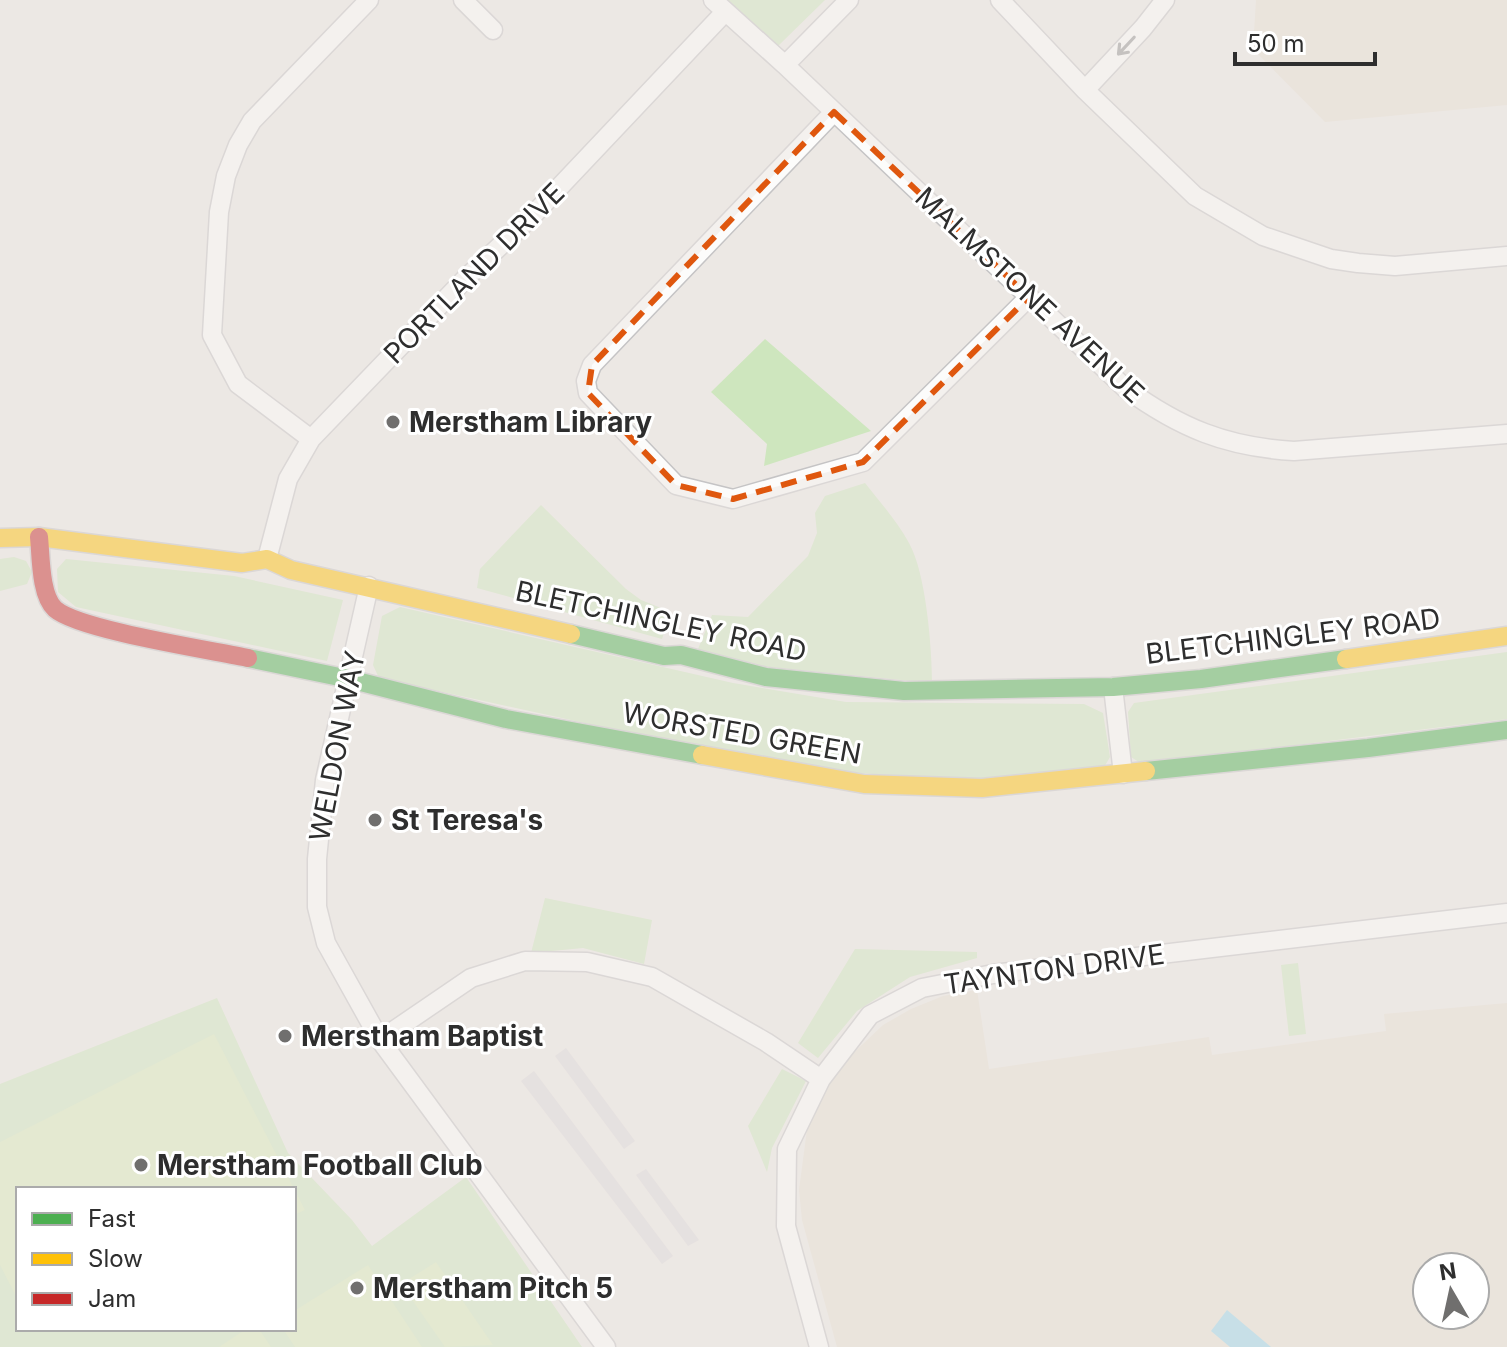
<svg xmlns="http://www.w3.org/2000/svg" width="1507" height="1347" viewBox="0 0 1507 1347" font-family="Inter,sans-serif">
	<rect width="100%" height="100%" fill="#ece8e4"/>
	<!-- industrial -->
	<path fill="#dcd9db" d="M566,1048l69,93 -11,8 -69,-93z
		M534,1071l139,185 -11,8 -141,-183z
		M646,1169l53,71 -11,6 -52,-71z"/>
	<!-- education -->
	<path fill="#e6e0d3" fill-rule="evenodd" d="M1256,0h251v105l-182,17 -79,-80 8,-9z
		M977,990l12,79 220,-32 3,18 174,-24 -2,-17 123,-11v344h-670l-35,-127 -3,-30 11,-83 35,-46 38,-36 28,-16 32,-13zM1427,1267h48v48h-48z"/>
	<!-- green -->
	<path fill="#cee6be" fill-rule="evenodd" d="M728,0h97l-47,46z
		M765,339l106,92 -107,35 3,-22 -56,-52z
		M865,483c15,19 32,38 44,60 17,30 23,105 23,140l-173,-17 -61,-17 14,-34 36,2 60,-61 9,-23 -2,-20 10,-17z
		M541,505l85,84 15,11 30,12 -9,27 -185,-51 3,-19z
		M14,557l12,4 6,11 -5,12 -27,7v-32z
		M66,559l168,17 109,24 -16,61 -251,-54 -18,-15 -1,-23z
		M400,607l333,76 113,19 238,2 19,9 7,44 -7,12 -120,11 -183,-10 -421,-92 -6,-13 9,-49z
		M1507,652v67l-365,45 -11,-7 -3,-45 6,-9z
		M545,898l107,22 -8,44 -61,-16 -52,5z
		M855,949l122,3v6l-67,19 -53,34 -39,47 -20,-15z
		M1298,963l8,71 -17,2 -8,-71z
		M217,998l71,155 64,67 20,26 94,-69 116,170h-582v-263zM18,1189h276v140h-276z
		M782,1069l24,12 -34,67 -5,24 -19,-46z"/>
	<!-- pitch -->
	<path fill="#d9eabb" d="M214,1034l91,176 -11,5v-26h-276v111l-18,-35v-123z
		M436,1262l57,83 -48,2 -44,-63z
		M368,1265l54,82h-127l-12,-18h11v-18z
		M246,1329h13l12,18h-52z"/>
	<!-- water -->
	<path fill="#99d6ec" d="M1227,1310l44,37h-41l-19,-16z"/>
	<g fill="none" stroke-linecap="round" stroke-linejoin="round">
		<defs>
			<path id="street" d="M463,0l30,30
				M713,0l72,65 340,323c55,40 101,59 169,63l213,-17
				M1000,0l85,90 110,106 68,40 68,23 27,4 37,3 112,-10
				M785,65l64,-65
				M1085,90l58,-62 22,-28
				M834,112l-242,253 -6,16 2,12 88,92 57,14 130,-37 166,-165
				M311,439l-73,-55 -26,-49 7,-123 7,-36 12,-31 14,-24 117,-121
				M267,559l21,-80 23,-40 153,-159 70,-66 191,-202
				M369,586l-44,194 -8,79v48l9,36 54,97 226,307
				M1113,687l10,87
				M380,1040l91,-62 54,-17 62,1 65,15 114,65 55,37
				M819,1347l-33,-121 1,-77 34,-70 49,-64 52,-27 71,-14 514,-61"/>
			<path id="fast" d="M571,634l93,22 17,-1 85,22 138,14 209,-4 88,-8 145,-20
				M248,658l101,21 157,40 196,36
				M1146,771l222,-23 139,-18"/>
			<path id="slow" d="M0,538l39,-1 203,26 25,-4 24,11 280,64
				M1346,659l161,-23
				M702,755l162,29 118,4 164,-17"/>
			<path id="jam" d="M39,537c2,19 1,58 16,72 24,21 155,41 193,49"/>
		</defs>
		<!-- street casing -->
		<use href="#street" stroke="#c5c4c5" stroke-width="21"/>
		<!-- fast casing -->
		<use href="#fast" stroke="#c5c4c5" stroke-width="21"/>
		<!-- slow casing -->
		<use href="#slow" stroke="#c5c4c5" stroke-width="21"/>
		<!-- jam casing -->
		<use href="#jam" stroke="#c5c4c5" stroke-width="21"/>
		<!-- street -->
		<use href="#street" stroke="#fcfcfb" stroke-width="18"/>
		<!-- fast -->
		<use href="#fast" stroke="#4caf50" stroke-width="18"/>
		<!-- slow -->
		<use href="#slow" stroke="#ffc107" stroke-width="18"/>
		<!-- jam -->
		<use href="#jam" stroke="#c62828" stroke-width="18"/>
	</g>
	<!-- one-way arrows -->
	<defs><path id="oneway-shaft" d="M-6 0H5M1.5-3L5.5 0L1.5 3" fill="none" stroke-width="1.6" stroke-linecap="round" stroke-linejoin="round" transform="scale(2)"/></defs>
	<use stroke="#959594" href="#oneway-shaft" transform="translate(1126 46) rotate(133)"/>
	<!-- marked area -->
	<path d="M0 0H1507V1347H0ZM834,112l195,185 -166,165 -130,37 -57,-14 -88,-92 4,-28z" fill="#ece8e4" fill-opacity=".55" fill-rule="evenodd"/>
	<path fill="none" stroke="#df570e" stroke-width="6" stroke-dasharray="16 10" stroke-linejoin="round" d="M834,112l195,185 -166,165 -130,37 -57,-14 -88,-92 4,-28z"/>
	<!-- markers -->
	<g fill="#706f6e" stroke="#fff" stroke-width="3">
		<circle cx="393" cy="422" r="8"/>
		<circle cx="375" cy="820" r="8"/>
		<circle cx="285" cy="1036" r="8"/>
		<circle cx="141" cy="1165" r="8"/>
		<circle cx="357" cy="1288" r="8"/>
	</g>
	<g text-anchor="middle" stroke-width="6" stroke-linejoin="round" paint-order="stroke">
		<!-- street labels -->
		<g font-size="28" fill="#2e2e2e" stroke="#fff">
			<text transform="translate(474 273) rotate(-45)" y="10">PORTLAND DRIVE</text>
			<text transform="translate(1030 295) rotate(43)" y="10">MALMSTONE AVENUE</text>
			<text transform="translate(661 621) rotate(12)" y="10">BLETCHINGLEY ROAD</text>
			<text transform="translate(1293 636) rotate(-7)" y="10">BLETCHINGLEY ROAD</text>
			<text transform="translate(742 733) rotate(10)" y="10">WORSTED GREEN</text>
			<text transform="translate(337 746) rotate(-79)" y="10">WELDON WAY</text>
			<text transform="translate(1054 969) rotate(-8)" y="10">TAYNTON DRIVE</text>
		</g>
		<!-- poi labels -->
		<g font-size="28" font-weight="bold" fill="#2e2e2e" stroke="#fff" text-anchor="start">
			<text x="409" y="432">Merstham Library</text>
			<text x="391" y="830">St Teresa's</text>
			<text x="301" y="1046">Merstham Baptist</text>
			<text x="157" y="1175">Merstham Football Club</text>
			<text x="373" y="1298">Merstham Pitch 5</text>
		</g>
	</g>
	<!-- legend -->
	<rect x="16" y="1187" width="280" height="144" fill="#ffffff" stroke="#ababab" stroke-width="2"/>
	<rect x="32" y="1213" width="40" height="12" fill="#4caf50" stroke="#ababab" stroke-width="2"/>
	<text x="88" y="1227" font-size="24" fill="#2e2e2e">Fast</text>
	<rect x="32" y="1253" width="40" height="12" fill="#ffc107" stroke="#ababab" stroke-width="2"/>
	<text x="88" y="1267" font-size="24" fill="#2e2e2e">Slow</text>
	<rect x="32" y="1293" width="40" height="12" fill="#c62828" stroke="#ababab" stroke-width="2"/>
	<text x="88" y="1307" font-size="24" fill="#2e2e2e">Jam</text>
	<!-- north arrow -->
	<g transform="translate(1451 1291) rotate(351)"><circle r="38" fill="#ffffff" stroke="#ababab" stroke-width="2"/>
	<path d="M0-6L14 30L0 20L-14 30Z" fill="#706f6e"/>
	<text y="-12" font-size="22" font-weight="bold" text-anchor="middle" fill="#2e2e2e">N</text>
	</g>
	<!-- scale -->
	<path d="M1235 52v12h140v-12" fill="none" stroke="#2e2e2e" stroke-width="4"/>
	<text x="1247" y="52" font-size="24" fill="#2e2e2e" stroke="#ffffff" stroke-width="6" paint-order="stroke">50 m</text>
</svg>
